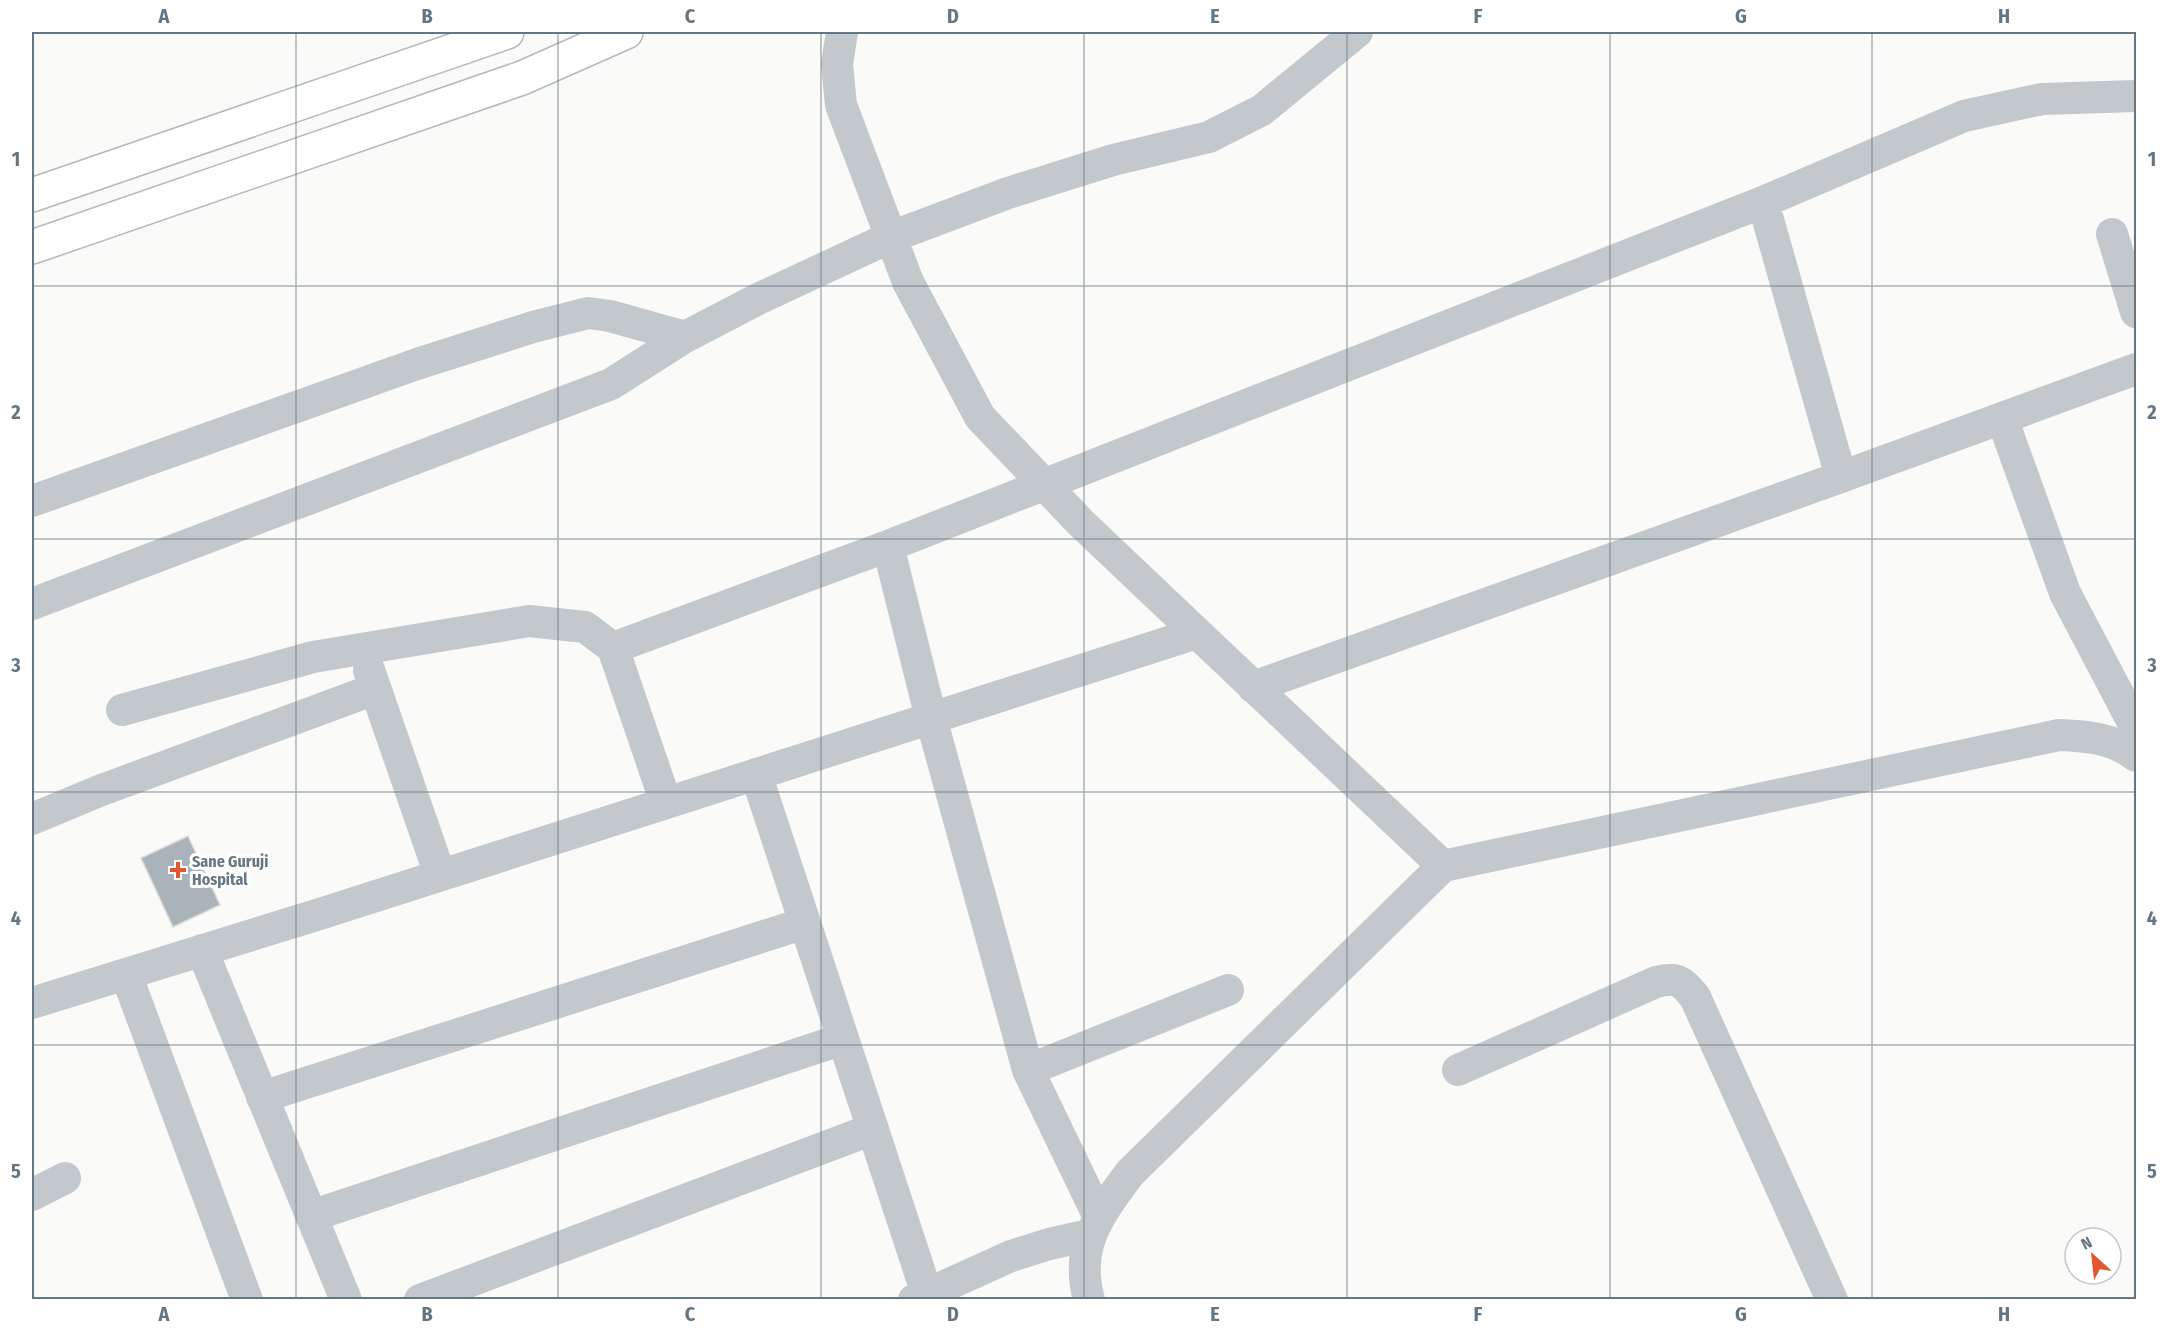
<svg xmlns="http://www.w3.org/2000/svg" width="2168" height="1331" viewBox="0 0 2168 1331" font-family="'Fira Sans Condensed',sans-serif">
	<rect width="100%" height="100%" fill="#fafaf8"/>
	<!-- building -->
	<path fill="#aab3b9" stroke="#dcdcda" stroke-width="1.5" d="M188,836l32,69 -47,22 -32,-69z"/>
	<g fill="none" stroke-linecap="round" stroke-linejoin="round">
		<defs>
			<path id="secondary" d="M32,195l475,-163
				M32,247l490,-169 104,-46"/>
		</defs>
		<!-- secondary casing -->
		<use href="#secondary" stroke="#b3babf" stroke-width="36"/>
		<!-- street -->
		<path stroke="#c3c8cc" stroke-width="32" d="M842,32l-5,32 4,41 67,177 72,135 101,106 362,343
			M1763,202l78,275
			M2112,234l24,78
			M2002,418l63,175 71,135
			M32,501l385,-137 116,-37 55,-14 22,3 75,21
			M888,546l43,172 97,352 71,147
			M32,604l579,-220 74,-47 73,-38 133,-62 117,-44 105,-33 96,-23 53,-27 95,-78
			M613,648l275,-102 875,-344 201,-86 78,-17 94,-3
			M369,670l71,205
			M1253,687l588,-210 295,-108
			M122,710l191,-53 216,-36 56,6 28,21 53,155
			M756,774l171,520
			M32,819l67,-28 276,-102
			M202,950l144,350
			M126,974l121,326
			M32,1003l291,-90 874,-280
			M1028,1070l200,-80
			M1458,1070l198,-88c21,-5 25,-2 39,15l137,303
			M262,1097l543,-174
			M32,1195l33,-17
			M311,1216l532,-177
			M420,1300l453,-171
			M914,1300l97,-44 38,-12 41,-9
			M1089,1300c-15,-55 11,-86 41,-127l313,-307 616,-131c28,1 54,3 77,21"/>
		<!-- secondary -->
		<use href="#secondary" stroke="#fff" stroke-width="33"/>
	</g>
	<!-- grid -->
	<path fill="none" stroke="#657683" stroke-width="1.5" stroke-opacity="0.55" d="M296,32v1268M558,32v1268M821,32v1268M1084,32v1268M1347,32v1268M1610,32v1268M1872,32v1268M32,286h2104M32,539h2104M32,792h2104M32,1045h2104"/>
	<!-- markers -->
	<path fill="#e4572e" stroke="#fff" stroke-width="2" d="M175 861h6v6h6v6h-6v6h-6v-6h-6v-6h6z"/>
	<g text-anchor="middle" stroke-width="6" stroke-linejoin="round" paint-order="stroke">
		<!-- poi labels -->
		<g font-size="16" font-weight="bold" fill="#657683" stroke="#fff" text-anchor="start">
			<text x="192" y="867">Sane Guruji<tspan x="192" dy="18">Hospital</tspan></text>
		</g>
	</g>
	<!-- border -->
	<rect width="2168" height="1331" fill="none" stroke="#ffffff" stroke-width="66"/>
	<!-- north arrow -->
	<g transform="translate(2093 1256) rotate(333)"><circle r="28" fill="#ffffff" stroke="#c1c8cd" stroke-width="1.5"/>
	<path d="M0-4.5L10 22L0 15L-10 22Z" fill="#e4572e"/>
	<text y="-9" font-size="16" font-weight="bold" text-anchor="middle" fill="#657683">N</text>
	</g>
	<rect x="33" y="33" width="2102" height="1265" fill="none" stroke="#657683" stroke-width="2"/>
	<g font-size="20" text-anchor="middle" font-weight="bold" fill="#657683">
		<text x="164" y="23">A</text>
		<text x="427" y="23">B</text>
		<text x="690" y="23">C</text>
		<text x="953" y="23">D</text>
		<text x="1215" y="23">E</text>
		<text x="1478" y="23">F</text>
		<text x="1741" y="23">G</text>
		<text x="2004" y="23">H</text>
		<text x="16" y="166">1</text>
		<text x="2152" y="166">1</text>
		<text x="16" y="419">2</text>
		<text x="2152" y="419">2</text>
		<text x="16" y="672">3</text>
		<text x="2152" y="672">3</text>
		<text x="16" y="925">4</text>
		<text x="2152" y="925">4</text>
		<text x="16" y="1178">5</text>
		<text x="2152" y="1178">5</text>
		<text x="164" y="1321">A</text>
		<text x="427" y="1321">B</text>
		<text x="690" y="1321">C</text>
		<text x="953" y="1321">D</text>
		<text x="1215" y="1321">E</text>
		<text x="1478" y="1321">F</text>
		<text x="1741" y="1321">G</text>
		<text x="2004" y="1321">H</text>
	</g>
</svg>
